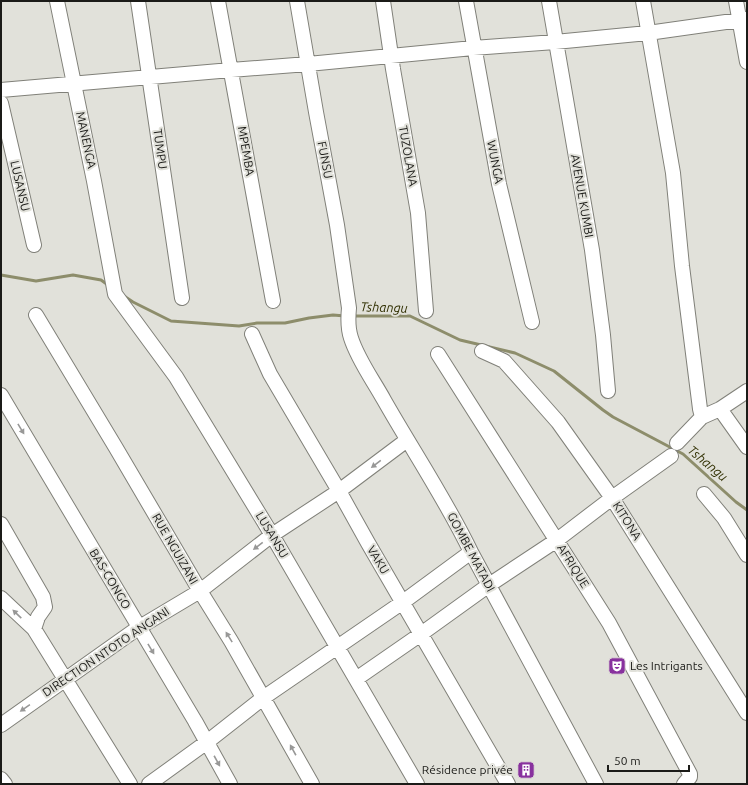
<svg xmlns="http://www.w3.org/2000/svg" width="748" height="785" viewBox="0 0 748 785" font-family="Ubuntu,sans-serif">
	<rect width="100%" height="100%" fill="#e1e1da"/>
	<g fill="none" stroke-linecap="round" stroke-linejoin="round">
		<!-- stream -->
		<path stroke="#8d8d6b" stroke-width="3" d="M1,275l35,6 37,-6 28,5 7,5
			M124,296l9,6 38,19 68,5 18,-3h28l24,-5 24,-3 12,1
			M352,316h58l50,24 55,13 39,18 49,39 10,7 70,37 53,48 11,8"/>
		<defs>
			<path id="minor" d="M57,1l37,180 21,113 61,83 96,158 145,249
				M138,1l44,297
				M218,1l55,300
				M297,1l19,111 21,113 12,83c-1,10 -1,21 2,30 7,22 22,42 33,62 29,51 62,100 87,152l125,232
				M383,1l10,68 25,144 8,98
				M466,1l33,183 33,138
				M549,1l43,249 11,85 5,56
				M643,1l30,172 9,93 18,143 2,8
				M736,1l11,61
				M1,90l230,-20 77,-6 165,-16 82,-6 93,-9 99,-14
				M1,103l33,142
				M36,315l80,133 84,143 31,50 81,143
				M252,334l18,40 69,117 29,52 140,241
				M482,351l22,10 54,61 54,76 135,215
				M438,354l171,269 81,151v3l-6,7
				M1,395l194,326 35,63
				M720,409l27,38
				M677,443l25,-26 18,-8 27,-18
				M704,494l20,24 23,37
				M1,524l42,73 2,10 -7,10 -4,12
				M1,598l33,31 96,155
				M356,679l65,-45 68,-49 68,-45 55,-42 59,-42
				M1,725l137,-97 62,-37 72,-56 67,-44 68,-51
				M1,779l4,5
				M149,784l58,-42 56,-44 140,-96 68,-50"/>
		</defs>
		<!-- minor casing -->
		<use href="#minor" stroke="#808079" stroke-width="16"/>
		<!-- minor -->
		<use href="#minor" stroke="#fff" stroke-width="14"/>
	</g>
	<!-- one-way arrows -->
	<defs><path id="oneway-solid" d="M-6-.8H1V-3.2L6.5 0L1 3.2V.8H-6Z"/></defs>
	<g fill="#989897">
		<use href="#oneway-solid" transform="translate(21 429) rotate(59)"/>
		<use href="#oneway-solid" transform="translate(376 464) rotate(143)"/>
		<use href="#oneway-solid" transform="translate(258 546) rotate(142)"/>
		<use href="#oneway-solid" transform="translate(17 614) rotate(-136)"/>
		<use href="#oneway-solid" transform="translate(229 637) rotate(-122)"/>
		<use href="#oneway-solid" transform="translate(151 649) rotate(59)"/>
		<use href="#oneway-solid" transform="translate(25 708) rotate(145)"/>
		<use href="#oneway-solid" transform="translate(293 750) rotate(-119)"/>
		<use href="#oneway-solid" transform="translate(217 761) rotate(61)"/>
	</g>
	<!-- icons -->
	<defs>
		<symbol id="theatre-square" viewBox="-11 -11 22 22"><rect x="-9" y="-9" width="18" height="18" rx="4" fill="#88319e" stroke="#e1e1da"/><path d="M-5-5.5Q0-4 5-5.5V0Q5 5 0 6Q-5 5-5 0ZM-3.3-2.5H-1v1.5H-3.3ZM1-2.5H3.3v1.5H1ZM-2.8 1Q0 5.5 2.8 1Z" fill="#fff"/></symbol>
		<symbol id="building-square" viewBox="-11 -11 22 22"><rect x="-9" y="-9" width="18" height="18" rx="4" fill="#88319e" stroke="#e1e1da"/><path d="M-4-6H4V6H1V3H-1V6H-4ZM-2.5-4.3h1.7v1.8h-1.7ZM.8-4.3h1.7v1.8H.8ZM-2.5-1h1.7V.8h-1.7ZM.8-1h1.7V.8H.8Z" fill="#fff"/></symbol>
	</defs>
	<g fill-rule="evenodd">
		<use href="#theatre-square" x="607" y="656" width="20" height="20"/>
		<use href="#building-square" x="516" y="760" width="20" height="20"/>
	</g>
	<g text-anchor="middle" stroke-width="4" stroke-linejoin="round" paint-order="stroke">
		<!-- street labels -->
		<g font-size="12" fill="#1b1b18" stroke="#e1e1da">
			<text transform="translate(86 140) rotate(78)" y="4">MANENGA</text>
			<text transform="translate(160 149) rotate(82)" y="4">TUMPU</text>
			<text transform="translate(246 151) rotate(80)" y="4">MPEMBA</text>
			<text transform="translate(408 156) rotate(80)" y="4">TUZOLANA</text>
			<text transform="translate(325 160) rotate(79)" y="4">FUNSU</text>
			<text transform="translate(495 162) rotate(79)" y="4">WUNGA</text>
			<text transform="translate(20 186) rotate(77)" y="4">LUSANSU</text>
			<text transform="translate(582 196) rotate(80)" y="4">AVENUE KUMBI</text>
			<text transform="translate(627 521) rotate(58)" y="4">KITONA</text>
			<text transform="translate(272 535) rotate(59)" y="4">LUSANSU</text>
			<text transform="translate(175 549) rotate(60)" y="4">RUE NGUIZANI</text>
			<text transform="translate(471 552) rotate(62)" y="4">GOMBE MATADI</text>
			<text transform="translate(378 560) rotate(59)" y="4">VAKU</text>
			<text transform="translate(573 566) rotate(58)" y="4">AFRIQUE</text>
			<text transform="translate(110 579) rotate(59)" y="4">BAS-CONGO</text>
			<text transform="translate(106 652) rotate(-34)" y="4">DIRECTION NTOTO ANGANI</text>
		</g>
		<!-- poi labels -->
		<g font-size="12" fill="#1b1b18" stroke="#e1e1da" text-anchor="start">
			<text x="630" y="670">Les Intrigants</text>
			<text x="513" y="774" text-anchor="end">Résidence privée</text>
		</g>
		<!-- water labels -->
		<g font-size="13" font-style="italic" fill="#313002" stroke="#e1e1da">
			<text transform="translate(384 307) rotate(2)" y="5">Tshangu</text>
			<text transform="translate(708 463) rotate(40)" y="5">Tshangu</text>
		</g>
	</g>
	<!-- border -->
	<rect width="748" height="785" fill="none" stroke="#1b1b18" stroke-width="4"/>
	<!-- scale -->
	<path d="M608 765v6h81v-6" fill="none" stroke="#1b1b18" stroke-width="2"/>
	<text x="614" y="765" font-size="12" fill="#1b1b18" stroke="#e1e1da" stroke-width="3" paint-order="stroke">50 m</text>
</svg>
